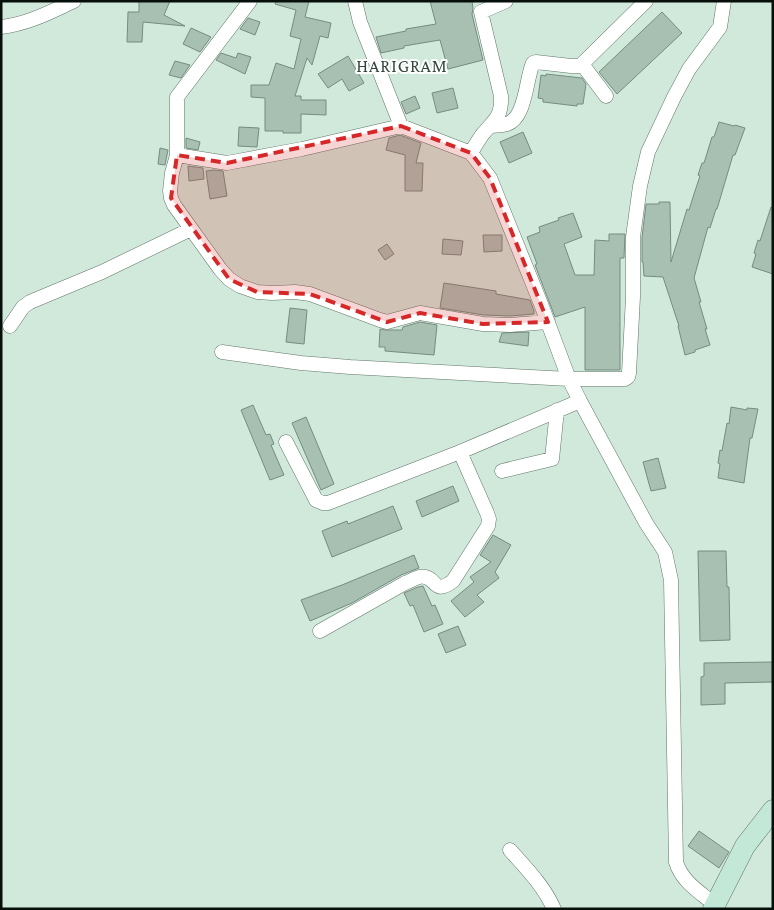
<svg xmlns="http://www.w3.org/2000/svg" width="774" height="910" viewBox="0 0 774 910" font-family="'Crimson Pro',serif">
	<rect width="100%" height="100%" fill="#d0e9da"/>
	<!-- building -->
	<path fill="#a8c0b2" stroke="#758c7e" d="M139,1h31l-6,14 21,11 -42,-4 -1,20h-15l1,-30h11z
		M276,1h33l-4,16 26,6 -3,15 -8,-2 -8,29 -5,-7 -12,38h6v4h25v15l-25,-1v19h-18v-2h-18v-33l-14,-1v-12h18l7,-22 18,6 7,-30 -11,-3 6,-26 -21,-6z
		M430,1h42l1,7 -1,6 11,46 -35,9 -8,-29 -36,6v2l-23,5 -5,-16 30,-6v-2l30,-5z
		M662,12l20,21 -65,61 -18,-22z
		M248,18l12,4 -5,13 -15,-6z
		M191,28l20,9 -11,15 -17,-8z
		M221,53l15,5 2,-5 13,4 -6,17 -29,-14z
		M348,56l16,27 -15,8 -7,-12 -14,9 -10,-14z
		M175,61l15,4 -9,13 -12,-3z
		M546,74l36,4 4,6 -3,20h-6v2l-34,-4v-3l-5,-1 3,-23 5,1z
		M453,88l5,20 -21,5 -5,-20z
		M415,96l5,12 -14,6 -5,-12z
		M719,122l15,4 1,-1 10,3 -10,27h-2l-16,54h-1l-6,19 -2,-1 -14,51 7,24h-2l8,27h-2l5,16 -15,5v2l-10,3 -7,-29h1l-16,-49 -19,-1 -1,-14h-1v-24l4,-34h13v-2h11l1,60 16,-53 2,1 5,-16 6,-18 -2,-1 4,-12h2l8,-26h2z
		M239,127l20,1 -2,19 -19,-1z
		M523,132l9,21 -23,10 -9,-21z
		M400,135l21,8 -5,20h7l-1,28h-17v-36l-19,-5 3,-12z
		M186,138l14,4 -2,8 -12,-2z
		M160,148l8,2 -3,15 -7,-1z
		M188,166l15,2 1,11 -15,2z
		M214,170l9,1 4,25 -17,3 -4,-28z
		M771,207l2,1v66l-21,-7 4,-13 -2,-1 4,-13 2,1z
		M573,213l9,24 -18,7 11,31h19l1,-35 14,1v-7h16l-1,24h-4v112h-35v-63l-30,10 -20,-52 2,-1 -10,-27 13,-5 -1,-5 20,-7 -1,-2z
		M483,235h19v16l-18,1z
		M443,239l20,2 -2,14 -19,-1z
		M387,244l7,10 -9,6 -7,-10z
		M444,283l52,8v3l34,6 4,11v3l-24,2 -26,-1 -44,-7z
		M290,308l17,2 -3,34 -18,-2z
		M420,322l17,3 -3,30 -49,-4v-4h-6l1,-18 5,1h17l1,-3z
		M529,332l-1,14 -29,-4 3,-9z
		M253,405l13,30 4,-1 4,10 -3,1 13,30 -14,5 -29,-70z
		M731,407l16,3v-2l11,1 -6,29h-2l-6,45 -26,-5 2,-14 -2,-1 2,-13 2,1 5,-28 2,1z
		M306,417l28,67 -13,6 -29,-67z
		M658,458l8,30 -15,3 -8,-29z
		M453,486l6,15 -37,16 -6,-16z
		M393,506l9,23 -70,28 -10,-26 25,-10 1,3z
		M493,535l18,10 -16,27 4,6 -22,17 7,7 -19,15 -14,-16 23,-19 -4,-5 21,-15 -11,-7z
		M698,551h28l1,36h2l1,53 -30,1z
		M414,555l5,13 -18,7 -49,28 -42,18 -9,-21 41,-15z
		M423,586l9,20 3,-1 8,19 -19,8 -11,-27 -3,1 -6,-13 14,-6z
		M458,626l8,19 -20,8 -8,-19z
		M773,662v20l-48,1v21l-24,1v-28l3,-1v-13z
		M699,831l30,21 -10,16 -31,-22z"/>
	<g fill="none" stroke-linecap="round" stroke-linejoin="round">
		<defs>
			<path id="minor" d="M250,1l-73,96v58l-5,18 -2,18 1,7 3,7 46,64 9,10 11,7 17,6 15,1 23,-1 15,2 70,26 7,2 33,-9 63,11 27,1 38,-3
				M355,1l5,21 41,104
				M1,27c27,-3 49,-15 73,-26
				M582,64l24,32
				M491,126c5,-1 11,0 16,-2 19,-6 19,-46 26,-61l3,-1 35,4h9l66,-65
				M471,153c3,-6 7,-12 11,-18 12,-15 20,-17 19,-39l-20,-84 25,-11
				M177,155l50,8 75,-14 99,-23 70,27 19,25 51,126 28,75 11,22 66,122 19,29 6,28 5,282c6,20 24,30 39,43
				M10,326l13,-19 7,-5 72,-30 89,-43
				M222,352l79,11 49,4 219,12h56l3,-2 1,-4 4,-76v-60l7,-51 8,-34 26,-55 15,-28 31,-42 4,-26
				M286,442l30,58 7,3h5l132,-51 120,-51
				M502,471l50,-12 5,-49
				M320,631l85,-48c6,-2 14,-8 20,-6 12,2 9,18 28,4l35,-55 1,-7 -2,-6 -27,-61
				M510,850c16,18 34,36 44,59"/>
			<path id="secondary" d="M713,909l32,-63 28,-36"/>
		</defs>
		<!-- minor casing -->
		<use href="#minor" stroke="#607669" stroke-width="15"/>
		<!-- secondary casing -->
		<use href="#secondary" stroke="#607669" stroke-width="21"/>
		<!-- minor -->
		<use href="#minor" stroke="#fff" stroke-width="14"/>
		<!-- secondary -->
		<use href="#secondary" stroke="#c3e8d7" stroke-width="20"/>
	</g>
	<!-- marked area -->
	<path fill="#d62828" fill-opacity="0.2" stroke="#d62828" stroke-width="4" stroke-dasharray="10 6" stroke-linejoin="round" d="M401,126l70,27 19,25 58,144 -65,2 -63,-11 -33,9 -77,-28 -53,-2 -28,-13 -58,-81 6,-43 50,8z"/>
	<g text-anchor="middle" stroke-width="4" stroke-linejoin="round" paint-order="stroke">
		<!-- quarter labels -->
		<g font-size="18" letter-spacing="1" fill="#33483c" stroke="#fff">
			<text x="402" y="72">HARIGRAM</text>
		</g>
	</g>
	<!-- border -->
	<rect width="774" height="910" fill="none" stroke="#070f0a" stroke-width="5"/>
</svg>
